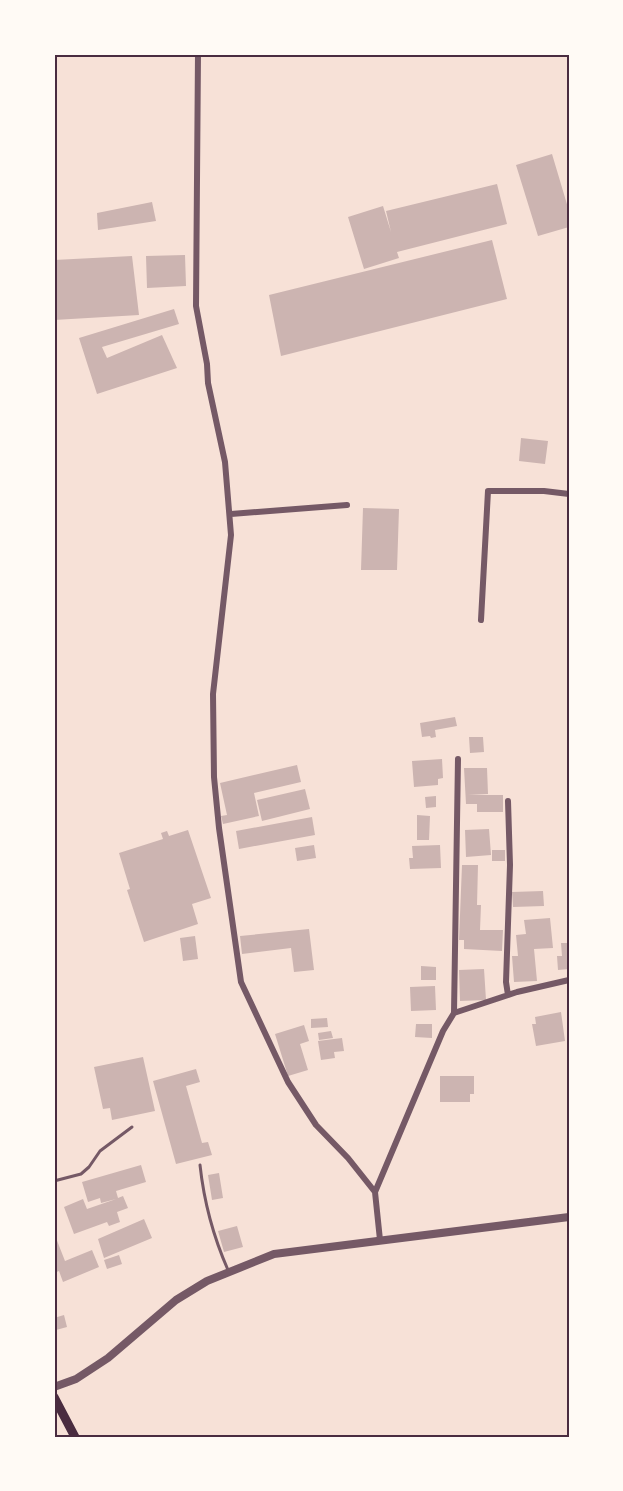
<svg xmlns="http://www.w3.org/2000/svg" width="623" height="1491" viewBox="0 0 623 1491" font-family="Arial,sans-serif">
	<rect width="100%" height="100%" fill="#f7e1d7"/>
	<!-- building -->
	<path fill="#ccb4b1" d="M552,154l17,57v16l-31,9 -22,-71z
		M497,184l10,40 -110,28 2,6 -35,11 -16,-52 35,-11 8,26 -5,-21z
		M152,202l4,19 -58,9 -1,-17z
		M492,240l15,59 -226,57 -12,-61z
		M185,255l1,31 -39,2 -1,-32z
		M132,256l7,59 -85,5v-60z
		M174,309l5,15 -77,23 5,11 55,-23 15,33 -80,26 -18,-56z
		M521,438l27,3 -3,23 -26,-3z
		M363,508l36,1 -2,61h-36z
		M455,717l2,9 -22,4 1,7 -5,1 -1,-2 -8,1 -2,-14z
		M469,737h14l1,15 -14,1z
		M442,759l1,19 -5,1v6l-24,2 -2,-26z
		M297,765l4,17 -47,11 5,23 -36,8 -2,-8 6,-1 -7,-32z
		M464,768h23l1,26 -20,1h35v17h-26v-8h-11z
		M305,789l5,20 -48,12 -5,-21z
		M436,796v11l-10,1 -1,-11z
		M417,815l13,1 -1,24h-12z
		M312,817l3,18 -76,14 -3,-18z
		M489,829l2,26 -25,2 -1,-27z
		M188,830l23,68 -19,6 6,20 -54,18 -17,-52 3,-1 -11,-36 44,-14 -2,-6 6,-2 2,5z
		M314,845l2,13 -19,3 -2,-13z
		M440,845l1,23 -31,1 -1,-11h4l-1,-12z
		M492,850h13v11h-13z
		M462,865h16l-1,40h4l-1,25h23l-1,21 -38,-2v-9h-5z
		M543,891l1,15 -31,1 -1,-15z
		M550,918l3,30 -19,1 3,32 -23,1 -2,-26h6l-2,-21 10,-1 -2,-14z
		M309,929l5,41 -20,2 -3,-24 -49,6 -2,-18z
		M195,936l3,23 -15,2 -3,-23z
		M561,943h8v26l-11,1 -1,-14h5z
		M421,966l15,1v13h-15z
		M484,969l2,31 -26,1 -1,-31z
		M435,986l1,24 -25,1 -1,-24z
		M561,1012l4,29 -29,5 -4,-22h4l-1,-7z
		M327,1018l1,9 -17,1v-9z
		M416,1024h16v14l-17,-1z
		M304,1025l5,16 -9,3 8,26 -20,6 -13,-42z
		M331,1031l2,7 -14,2 -1,-7z
		M342,1038l2,13 -10,1 1,6 -14,2 -3,-19z
		M143,1057l12,54 -43,9 -2,-12 -7,1 -9,-42z
		M196,1069l4,13 -14,4 16,57 6,-1 4,13 -36,9 -23,-83z
		M440,1076h34v18h-4v8h-30z
		M141,1165l5,17 -30,9 2,7 5,-2 5,12 -11,4 3,10 -11,4 -2,-4 -33,12 -10,-27 19,-8 4,10 29,-10 -15,4 -1,-5 -12,4 -6,-20z
		M219,1173l4,25 -11,2 -4,-25z
		M144,1219l8,19 -48,20 -6,-19z
		M237,1226l6,21 -19,5 -6,-21z
		M56,1238l9,23 27,-11 7,17 -36,15 -4,-11 -5,2v-34z
		M119,1255l3,9 -15,5 -3,-9z
		M64,1315l3,12 -11,3 -2,-12z"/>
	<g fill="none" stroke-linecap="round" stroke-linejoin="round">
		<!-- service -->
		<path stroke="#755966" stroke-width="3" d="M200,1165c4,37 13,71 28,105
			M54,1181l27,-7 8,-7 11,-16 32,-24"/>
		<!-- minor -->
		<path stroke="#755966" stroke-width="6" d="M198,54l-2,252 11,58 1,19 17,79 6,73 -18,159 1,83 5,51 22,154 47,100 28,43 32,33 27,34 5,48
			M231,514l116,-9
			M481,620l7,-129h56l25,3
			M508,801l2,64 -4,117 2,13
			M454,1013l63,-21 52,-12
			M375,1192l68,-161 11,-18 4,-254"/>
		<!-- tertiary -->
		<path stroke="#755966" stroke-width="8" d="M54,1387l22,-8 32,-21 68,-58 31,-19 67,-27 295,-37"/>
		<!-- secondary -->
		<path stroke="#4a2c40" stroke-width="9" d="M54,1397l21,40"/>
	</g>
	<!-- border -->
	<rect width="623" height="1491" fill="none" stroke="#fffaf5" stroke-width="111"/>
	<rect x="56" y="56" width="512" height="1380" fill="none" stroke="#4a2c40" stroke-width="2"/>
</svg>
